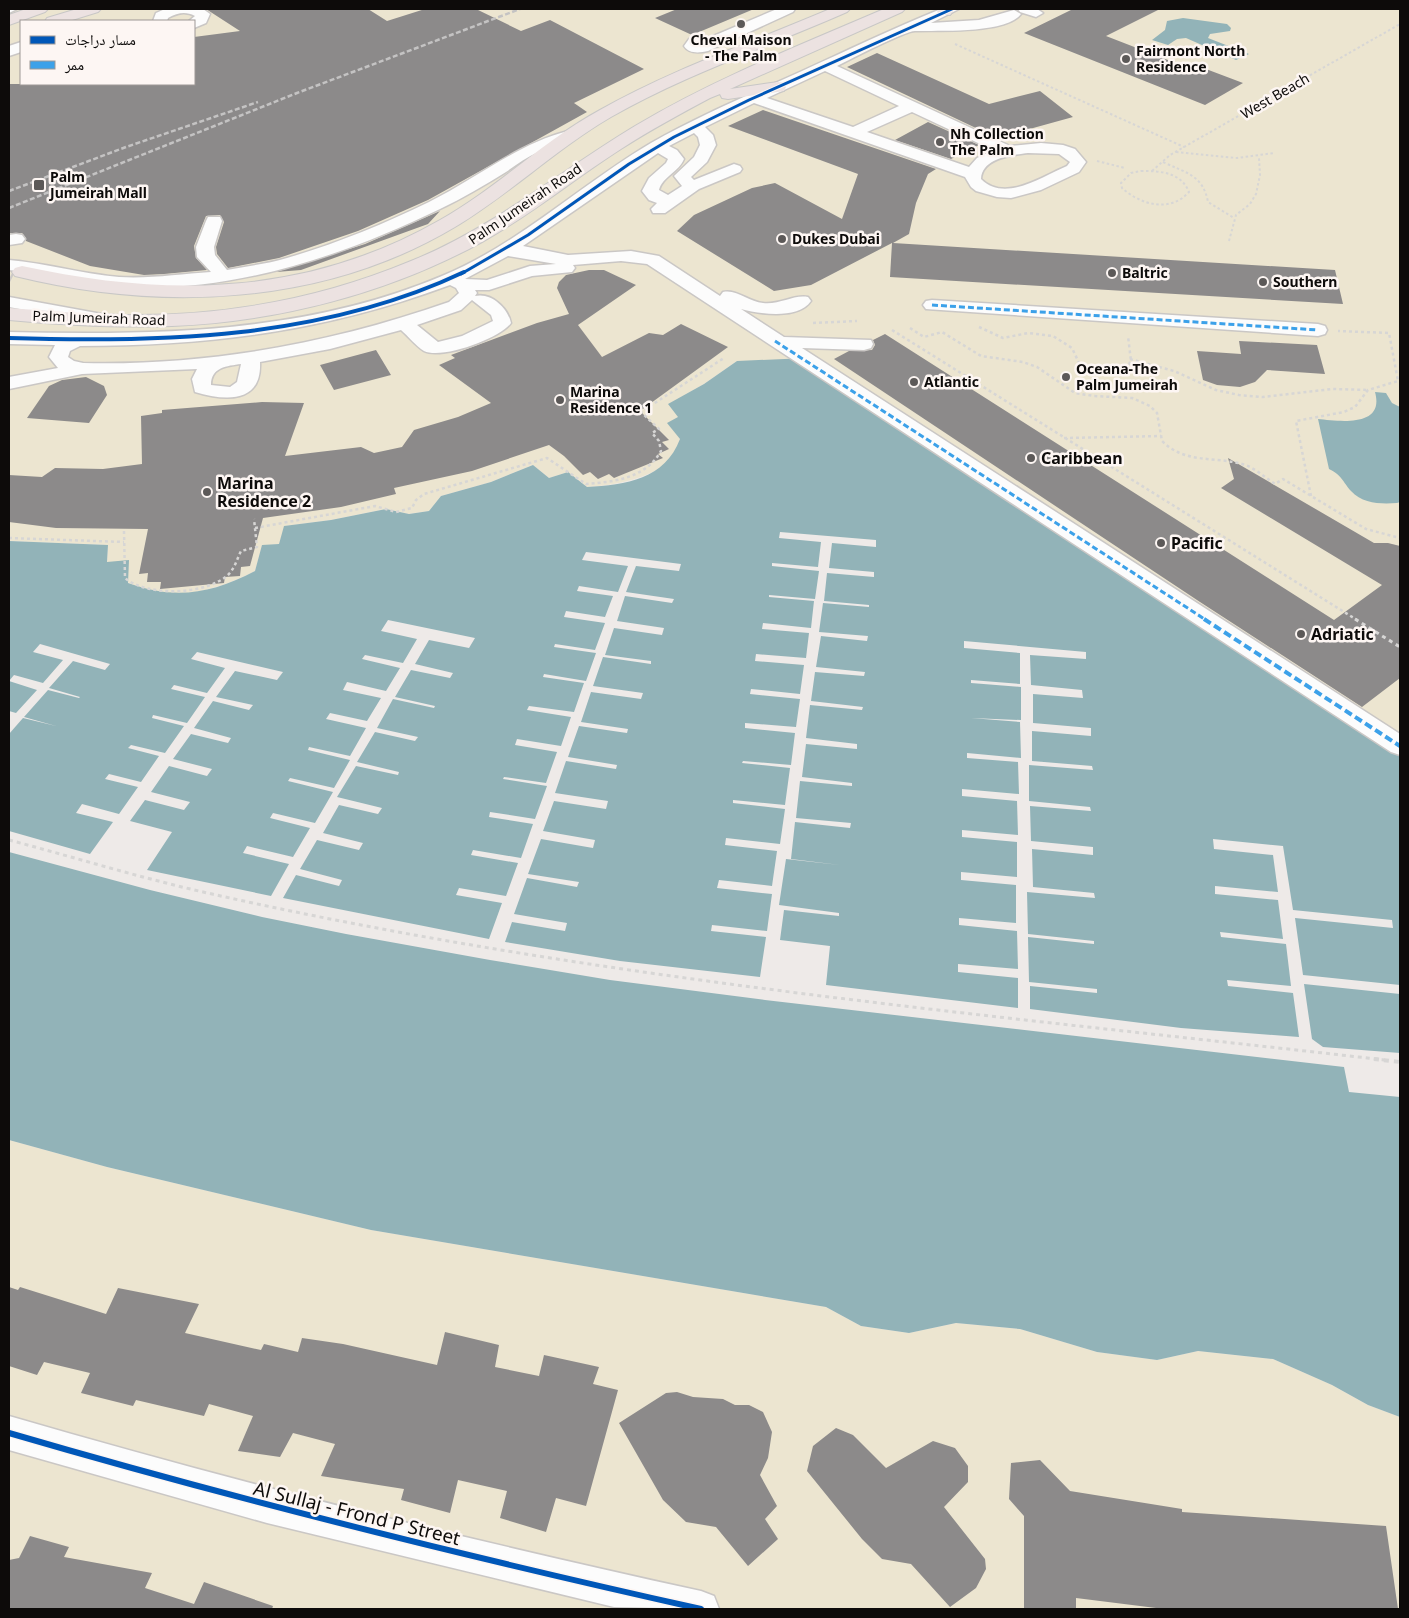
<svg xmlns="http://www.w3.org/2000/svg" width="1409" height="1618" viewBox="0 0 1409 1618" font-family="'Noto Sans','Noto Naskh Arabic',sans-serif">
	<rect width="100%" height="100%" fill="#eeeae8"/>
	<!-- sand -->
	<path fill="#ece5d0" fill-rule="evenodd" d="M9,9h1391v740l-95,-61 -568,-327 -33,23 -35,20c2,4 7,8 9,12 2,4 1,11 2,15 3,44 -61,54 -93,56l-19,-15 -19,6 -16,-13 -42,17 -50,14 -12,15 -20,3 -23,-5 -55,11 -46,6 -6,18 -17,2 -7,25c-37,19 -86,34 -126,12 -8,-4 -15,-15 -22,-21l1,-17 -99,-4zM21,21h173v63h-173z
		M9,1140l98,27 264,63 455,77 35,19 48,7 47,-10 64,6 77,23 60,8 41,-9 75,8 59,26 36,20 32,12v192h-1391z"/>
	<!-- water -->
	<path fill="#92b3b8" d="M1183,18l44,6 4,4 -1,3 -20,3 -2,4 41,16 -13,6 -50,-22 -9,1 -9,6 -16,-5 13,-10 2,-9z
		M807,358l593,391v668l-32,-12 -36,-20 -59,-26 -75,-8 -41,9 -60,-8 -77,-23 -64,-6 -47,10 -48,-7 -35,-19 -455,-77 -264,-63 -98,-27v-599l99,4 -1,17 22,-2 -1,23c47,17 83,11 127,-12l7,-26 17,-1 5,-18 47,-6 55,-11 23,5 20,-3 12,-15 50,-14 42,-17 16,13 19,-6 19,15c39,-2 78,-8 93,-48l-13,-16 11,-6 -10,-13 36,-20 33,-23z
		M1375,392l11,1 6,10 8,4v95l-3,1c-16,1 -34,1 -46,-12 -9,-10 -8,-15 -22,-22l-11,-50c21,2 67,9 57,-27z"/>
	<!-- pier -->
	<path fill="#eeeae8" d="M780,532l96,8v7l-44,-4 -3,25 45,4v5l-47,-4 -3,28 45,4v2l-46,-4 -4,29 49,4 -1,5 -46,-5 -5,31 49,5 -1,4 -49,-4 -4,29 52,6 -1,3 -52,-5 -4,33 51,6v5l-51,-5 -4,33 50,6v3l-52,-5 -4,37 55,5 -1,5 -55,-6 -4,37 49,6 -54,-6 -7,46 60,8v3l-55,-6 -4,30 50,6 -4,39 192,23v-30l-60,-6v-8l60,5 -1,-38 -58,-6v-7l57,5v-38l-55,-5v-8l56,5v-35l-55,-5v-7l56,5 -1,-34 -55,-5v-7l57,5 -1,-32 -51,-4v-5l54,5 -1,-36 -49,-4 50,2v-33l-50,-4v-3l49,4v-31l-56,-5v-7l122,11v7l-56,-4 1,30 51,5 1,8 -50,-4v29l58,5v8l-59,-5v30l60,5 1,4 -64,-5v36l61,6 1,4 -61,-5 1,35 62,6v8l-61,-6 1,38 61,6 1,5 -68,-6 1,42 66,7v3l-66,-7 1,45 68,7v4l-67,-7v23l151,19 118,9 -6,-44 -65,-7 -1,-6 64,6 -5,-42 -65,-7 -1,-5 63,7 -5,-39 -63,-6v-8l63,6 -5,-37 -59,-6 -1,-10 70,7 10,64 99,10 1,8 -98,-10 8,57 97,10v9l-96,-10 8,55 11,8 77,6v44l-51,-5 -5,-25 -579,-67 -155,-20 -120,-20 -144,-26 -84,-17 -112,-27 -141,-38v-21l81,23 23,-32 -37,-9 6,-9 37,10 19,-27 -33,-8 4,-5 32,8 18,-26 -31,-8 3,-3 34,8 19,-27 -32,-8 1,-3 34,8 18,-26 -34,-8 3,-4 33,8 18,-25 -34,-9 6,-7 86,20 -6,8 -42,-9 -19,26 37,8 -4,5 -36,-9 -19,27 37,10 -3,5 -37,-9 -18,25 39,10 -5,7 -38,-10 -18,26 39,10 -6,8 -39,-10 -15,21 42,11 -25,38 124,26 18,-32 -46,-11 4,-7 46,11 17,-29 -40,-10 3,-5 42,10 18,-31 -45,-11 2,-3 44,10 16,-28 -42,-10 1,-3 41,9 16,-28 -40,-9 4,-6 37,8 14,-23 -38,-8 4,-8 39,9 14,-23 -38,-9 3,-4 38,8 14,-24 -36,-8 7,-11 87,18 -6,10 -40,-8 -14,24 38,9 -3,5 -39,-8 -16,27 40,9 -1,2 -41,-9 -16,29 41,9 -3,4 -40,-9 -18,30 42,10 -1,3 -42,-9 -19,31 45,11 -4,6 -39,-9 -16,28 40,10 -4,7 -42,-10 -17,29 42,11 -3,6 -43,-11 -13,23 206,41 13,-36 -46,-8 3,-7 47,8 12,-33 -47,-8 2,-5 48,8 12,-34 -44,-7 1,-5 45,7 12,-33 -44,-7 1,-2 42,6 11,-31 -42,-7 2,-6 44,7 10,-29 -44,-7 2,-4 45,6 10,-29 -41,-6 1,-3 42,7 10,-28 -42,-6 1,-3 40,6 10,-27 -41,-6 2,-6 39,6 8,-21 -36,-5 2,-5 39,6 10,-26 -46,-6 4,-8 95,12 -2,7 -43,-5 -10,26 48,7 -2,4 -47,-7 -8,25 47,7 -2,7 -48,-7 -9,27 46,6v3l-48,-7 -10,29 50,7 -2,6 -50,-7 -10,30 47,7 -1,4 -48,-7 -11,31 49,8 -1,4 -50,-8 -11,32 53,8 -2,8 -52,-8 -11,30 52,9 -2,8 -52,-9 -13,35 51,8 -2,5 -50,-9 -13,36 53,9 -2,8 -53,-9 -7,20 115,19 140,16 6,-40 -55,-6 1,-6 55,6 5,-37 -55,-6 2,-8 53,6 5,-35 -52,-6 1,-7 54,6 5,-35 -52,-6v-3l52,5 5,-37 -48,-5 1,-2 48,4 4,-32 -50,-5v-5l51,4 4,-28 -50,-5 1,-5 49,5 4,-29 -49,-4 1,-7 50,4 3,-25 -47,-4 1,-6 48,5 3,-27 -45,-4v-2l46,4 4,-28 -47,-5v-3l46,4 3,-25 -42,-4z
		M40,644l70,20 -5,6 -32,-9 -24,27 31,9 -1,1 -31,-8 -24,27 32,9 -33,-8 -14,16v-23l7,2 21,-23 -28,-9 5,-6 29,8 20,-23 -30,-8z"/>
	<!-- building -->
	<path fill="#8c8a8a" d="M206,9h162l19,12 38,-12h51l45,22 29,-11 94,49 -70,34 13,9 -159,88 -70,31 -79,27 -51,10 -11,-14 -1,-7 8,-25 -4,-7 -14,1 -12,30 2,12 11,12 -43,4 -20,1 -54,-9 -64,-25v-3l-4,-5h-13v-149h185v-47l46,-6z
		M677,9h77l-62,26 -37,-17z
		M1073,9h87l-54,27 85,33 7,-3 45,17 -38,22 -181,-72z
		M877,53l112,51 51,-13 33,26 -76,21 -150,-71z
		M763,110l173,59 -8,5 -12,29 -7,31 -16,9 442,27 8,34 -453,-27 2,-34 -81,42 -37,6 -97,-60 17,-16 58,-27 23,-5 67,36 16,-45 -130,-48z
		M928,122l51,23 -28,14 -56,-19z
		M440,211l-12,13 -127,46 -25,2 89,-28z
		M589,270h15l32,15 -58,40 24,32 47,-24 14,2 18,-11 47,23 -88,64 29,29 -7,2 7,7 -11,5 5,4 -49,20 -5,-4 -11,5 -8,-7 -7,3 -19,-19 -15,-11 -77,26 -78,17 2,6 -55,13 -78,11 -13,48 -9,1 -1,9 -15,1 -1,6 -64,6 1,-7h-14l1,-9 -9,1 9,-45 -92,-1 -47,-6v-47l33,2 13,-9 48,1 39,-5 -1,-48 21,-3v-3l100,-8 42,1 -19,53 76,-9 13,6 28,-6 12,-17 44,-13 33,-14 -52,-38 16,-7 -4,-3 86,-32 32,-9 -12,-26 2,-6 7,-7z
		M885,334l449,286 48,-35 -161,-97 13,-9 -6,-21 146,85h14l12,3v132l-38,29 -162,-105 -366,-243 15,-8 23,-1 3,-5 -2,-5z
		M1239,341l78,4 8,29 -58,-4 -12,12 -15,5 -23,-2 -14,-5 -6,-29 44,3z
		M376,350l15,25 -57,15 -14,-25z
		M86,377l18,9 3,9 -18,28 -62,-5 22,-32 13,-6z
		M9,1287l9,3 2,-3 86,27 12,-26 81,16 -14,29 76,17 3,-6 34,8 4,-14 41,6 94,21 8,-33 54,13 -4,22 44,9 5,-21 55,12 -6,17 25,6 -32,116 -30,-8 -10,34 -46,-14 7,-27 -49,-11 -8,33 -49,-13 3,-11 -83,-13 14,-32 -42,-11 -13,24 -42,-6 15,-35 -44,-12 -5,12 -68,-16 -3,6 -52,-13 9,-20 -46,-11 -7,13 -28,-9z
		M677,1392l16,5 30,2 12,6h14l14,7 9,20 -4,26 -8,17 17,31 -12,13 13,20 -30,27 -32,-39 -30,-5 -23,-22 -44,-77 47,-30z
		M836,1428l17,7 33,33 47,-27 22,7 13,18v16l-24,25 41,52 1,10 -10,19 -26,19 -39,-43 -29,-5 -20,-20 -55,-68 6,-25z
		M1040,1460l30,31 112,18v3l204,14 12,83h-234l-88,-11v11h-52v-93l-15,-17 2,-36z
		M30,1536l39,11 -5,10 88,16 -7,15 49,16 10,-22 69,24 -1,3h-263v-49l10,-2z"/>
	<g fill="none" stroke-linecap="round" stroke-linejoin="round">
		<!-- major-tunnel -->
		<path stroke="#ccc9c7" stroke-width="22" stroke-dasharray="22 11" stroke-linecap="butt" d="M9,279l2,1"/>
		<defs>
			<path id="minor" d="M9,9h8l-8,4z
				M165,9h38l7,5 -4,9 -12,5v-7h-5l6,-5c-10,-5 -17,-3 -27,2l-1,3h-14l3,-8z
				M777,9h18l-2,3 -85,39c-9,2 -19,3 -24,-5l5,-7 22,-2z
				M941,9h18l-28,14 48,-3 35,-10 7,4c-15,20 -82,16 -106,17 -10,0 -64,28 -78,35l173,80 31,-3 22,2 12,4 11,13 -7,10 -38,18 -30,8 -14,-1 -21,-6 -5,-4 -6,-10 -211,-74 -49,24 8,8 3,10 -9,17 -16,15 3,3 40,-16 6,2 2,3 -2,3 -41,17 -34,24h-12l-2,-4 6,-6 -8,-3 -7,-9 7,-13 17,-15 2,-4 -10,-6 -135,93 45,9 63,-4 28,5 61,40 3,-4c14,-3 26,10 40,11 17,2 31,-9 45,-6l3,4c-13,19 -52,13 -70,8l43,28 87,3 2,4 -2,4 -7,2 -62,-2 598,386v21l-9,-3 -744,-488 -26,-3 -48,4 2,3 -3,4 -40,4 -43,14h-14l2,3 -2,3c16,-4 33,12 36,27 -10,15 -69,37 -87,28 -8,-5 -16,-15 -23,-21l-71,19 -70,13c2,42 -35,39 -65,30l-3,-13 5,-10 -115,5 -73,15v-12l49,-9 -9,-11 6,-12 -46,-1v-12c147,3 296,2 433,-56 77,-32 138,-91 209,-133 49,-28 100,-49 151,-72 46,-21 92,-43 139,-62zM825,71l74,35 -46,21 -86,-29zM912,112l81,38 -16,8 -8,9 -102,-35zM694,133l4,4 2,8 -6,12 -20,19 8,10 -14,9 -9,-5c3,-13 20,-18 25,-31l-7,-9 -8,-4zM1028,153l31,1 11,8 -3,4c-24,10 -62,37 -86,13 1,-21 31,-24 47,-26zM508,256l48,8 -26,2 -43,14 -22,-1zM450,285l6,3 3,5 -10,9c-117,41 -241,64 -366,61l-9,-2 -6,-4 2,-6 10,-5c131,0 246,-15 370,-61zM472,300l19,15 2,6 -31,15 -24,6 -21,-17 44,-15zM241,364l-4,18 -7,5 -19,-2c0,-18 16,-19 30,-21z
				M1018,9h19l6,4 -7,4 -16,-5z
				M21,42v10l-12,4v-10z
				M568,131l6,2 2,3 -2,3c-12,5 -25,8 -36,13 -11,5 -22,13 -32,20 -21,13 -43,26 -66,37 -99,48 -208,84 -319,78 -38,-2 -75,-13 -112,-17v-10c37,3 73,14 110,17 30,2 61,-3 92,-5l-14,-15 -1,-10 10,-26 2,-4h12l2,4 -8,26 1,8 12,15c20,-4 41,-6 60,-12 48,-14 97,-34 142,-56 47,-23 88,-58 139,-71z
				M16,234l6,1 3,4 -3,4 -13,2v-10z
				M9,297l93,17 6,1 3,4 -3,4 -6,1 -93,-17z
				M932,300l386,24 7,2 2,4 -2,4 -7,2 -392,-27 -3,-4 3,-4z
				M9,1416c229,67 459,124 692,175l13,5 5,13 -105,-2 -347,-84 -258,-73z"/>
			<path id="major" d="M26,9h22l-3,3 -36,13v-10z
				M77,9h24l-3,3 -29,9h-24l2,-3z
				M830,9h20l-3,3c-77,34 -163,63 -236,105 -55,32 -101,77 -156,110 -132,79 -294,85 -440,49l-3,-4 3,-4 7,-2c147,32 285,30 418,-46 57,-32 103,-79 160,-110 72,-41 153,-68 230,-101z
				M884,9h21l-3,3 -172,77 48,-7 6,1 2,4 -2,4 -56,8 -6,-1 -2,-4 -10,4c-30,16 -60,32 -89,51 -47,30 -90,66 -139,93 -93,51 -204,80 -310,84 -54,2 -109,-1 -163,-6v-12c43,3 85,7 128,7 94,0 188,-18 274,-54 82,-33 149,-90 224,-135 79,-47 165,-81 249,-117z
				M939,9h16l-5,6h-10l-3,-3z"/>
		</defs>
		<!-- minor casing -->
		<use href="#minor" stroke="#cac7c5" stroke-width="3"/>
		<!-- major casing -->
		<use href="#major" stroke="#c8c7c6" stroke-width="2"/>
		<!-- path-far3 -->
		<path stroke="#d7d6d5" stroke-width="2" stroke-dasharray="2.5 2.5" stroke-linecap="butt" d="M955,44l229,103
			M1176,152l61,6 37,-5
			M1097,161l28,7
			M1163,162c23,11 40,13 45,40l26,16
			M1141,171c19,0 40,1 48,21 -19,21 -48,13 -67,-4l-1,-5 10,-10z
			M1152,171l18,-16 230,-131
			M1229,241l7,-26 14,-11 6,-10 4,-19 -1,-17"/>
		<!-- path-far2 -->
		<path stroke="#d7d6d5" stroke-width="2.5" stroke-dasharray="3 3" stroke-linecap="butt" d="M813,323l44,-2
			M979,327l24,11 25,-5 25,3 19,12 8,17 18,5 31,-6 2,-3 -3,-25
			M910,328l14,9 18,-5 39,24 42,6 14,5 38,26 19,3 38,2 18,8 7,7 5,28c23,23 51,15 80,23 12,3 22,13 33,20l8,-5 83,50 34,9
			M892,330l465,290
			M1130,359l44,12 42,19 23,5 24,2 69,-8 36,1
			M1064,438l97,-2
			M1311,496l-15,-75 48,-9 11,-5 13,-17 30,-9 -9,-48 -51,-2
			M255,528l120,-22 21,6 16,-4 4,-8 8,-6 123,-36 39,26c28,-2 60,-6 75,-33l-2,-10 -7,-8 7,-4 -18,-17 83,-54
			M124,531l1,47c22,19 81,17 103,-3 7,-7 9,-16 13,-24l16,-4 -3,-28
			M9,538l115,4"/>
		<!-- path-far1 -->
		<path stroke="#d7d6d5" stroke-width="3" stroke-dasharray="4 4" stroke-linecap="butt" d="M1355,619l45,28
			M9,840c68,18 135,39 203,54 386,87 781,121 1173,166"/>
		<!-- path -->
		<path stroke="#d7d6d5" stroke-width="4" stroke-dasharray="5 5" stroke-linecap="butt" d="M1374,1059l26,3"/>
		<!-- minor -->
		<use href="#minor" fill="#fcfcfc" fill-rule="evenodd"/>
		<!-- major -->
		<use href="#major" fill="#ece2e1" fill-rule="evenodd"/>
		<!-- rail -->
		<path stroke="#c4c3c3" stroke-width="2.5" stroke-dasharray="5 2.5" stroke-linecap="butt" d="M9,191l117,-44 132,-45
			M9,208l288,-115 223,-84"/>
		<!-- quiet-far1 -->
		<path stroke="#3ca1e9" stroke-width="3" stroke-dasharray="6 3" stroke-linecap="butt" d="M932,305l386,25
			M775,341l431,279"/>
		<!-- quiet -->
		<path stroke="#3ca1e9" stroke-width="4" stroke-dasharray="8 4" stroke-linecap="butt" d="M1204,619l196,127"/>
		<defs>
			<path id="cycleway-far2" d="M461,274l67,-39 101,-71 45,-27 75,-37 203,-91"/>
			<path id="cycleway-far1" d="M9,338c153,5 314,1 455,-66"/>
			<path id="cycleway" d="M9,1433c229,67 459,124 692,176"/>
		</defs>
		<!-- cycleway-far2 casing -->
		<use href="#cycleway-far2" stroke="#fdf6f3" stroke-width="5"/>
		<!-- cycleway-far1 casing -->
		<use href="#cycleway-far1" stroke="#fdf6f3" stroke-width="6"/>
		<!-- cycleway casing -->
		<use href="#cycleway" stroke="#fdf6f3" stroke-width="9"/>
		<!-- cycleway-far2 -->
		<use href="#cycleway-far2" stroke="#0057b8" stroke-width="3"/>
		<!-- cycleway-far1 -->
		<use href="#cycleway-far1" stroke="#0057b8" stroke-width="4"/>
		<!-- cycleway -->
		<use href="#cycleway" stroke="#0057b8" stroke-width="6"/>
	</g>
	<!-- markers -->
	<g fill="#5c5958" stroke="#fdf6f3" stroke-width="2">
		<circle cx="741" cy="24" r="5"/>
		<circle cx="1126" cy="59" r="5"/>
		<circle cx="940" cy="142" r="5"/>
		<rect x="33" y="179" width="12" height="12" rx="2.5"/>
		<circle cx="782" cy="239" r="5"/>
		<circle cx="1112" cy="273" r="5"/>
		<circle cx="1263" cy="282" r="5"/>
		<circle cx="1066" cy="377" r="5"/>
		<circle cx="914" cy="382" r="5"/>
		<circle cx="560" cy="400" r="5"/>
		<circle cx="1031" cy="458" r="5"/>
		<circle cx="207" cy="492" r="5"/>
		<circle cx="1161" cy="543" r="5"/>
		<circle cx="1301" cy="634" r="5"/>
	</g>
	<g text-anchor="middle" stroke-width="5" stroke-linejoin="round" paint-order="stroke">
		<!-- far-poi labels -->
		<g font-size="14" font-weight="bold" fill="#0d0b0a" stroke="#fdf6f3" text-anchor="start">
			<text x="741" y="45" text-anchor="middle">Cheval Maison<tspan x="741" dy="16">- The Palm</tspan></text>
			<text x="1136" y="56">Fairmont North<tspan x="1136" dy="16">Residence</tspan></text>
			<text x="950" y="139">Nh Collection<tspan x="950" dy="16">The Palm</tspan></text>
			<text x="50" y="182">Palm<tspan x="50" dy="16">Jumeirah Mall</tspan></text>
			<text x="792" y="244">Dukes Dubai</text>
			<text x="1122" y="278">Baltric</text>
			<text x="1273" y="287">Southern</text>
			<text x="1076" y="374">Oceana-The<tspan x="1076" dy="16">Palm Jumeirah</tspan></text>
			<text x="924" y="387">Atlantic</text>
			<text x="570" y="397">Marina<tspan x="570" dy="16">Residence 1</tspan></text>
		</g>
		<!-- far-street labels -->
		<g font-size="14" fill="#0d0b0a" stroke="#fdf6f3">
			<text transform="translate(1275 96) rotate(-30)" y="5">West Beach</text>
			<text transform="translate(525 204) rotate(-34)" y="5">Palm Jumeirah Road</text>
			<text transform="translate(99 318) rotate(2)" y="5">Palm Jumeirah Road</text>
		</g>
		<!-- poi labels -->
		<g font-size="16" font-weight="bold" fill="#0d0b0a" stroke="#fdf6f3" text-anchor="start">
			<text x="1041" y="464">Caribbean</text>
			<text x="217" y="489">Marina<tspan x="217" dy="18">Residence 2</tspan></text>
			<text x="1171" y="549">Pacific</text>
			<text x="1311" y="640">Adriatic</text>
		</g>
		<!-- near-street labels -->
		<g font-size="19" fill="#0d0b0a" stroke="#fdf6f3">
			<text transform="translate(357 1513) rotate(14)" y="7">Al Sullaj - Frond P Street</text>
		</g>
	</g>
	<!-- border -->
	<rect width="1409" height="1618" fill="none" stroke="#0d0b0a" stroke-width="20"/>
	<!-- legend -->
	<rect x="20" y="20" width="175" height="65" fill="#fdf6f3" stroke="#9d9896"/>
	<rect x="30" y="36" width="25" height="8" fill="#0057b8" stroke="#9d9896"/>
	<text x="65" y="45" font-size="15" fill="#0d0b0a">مسار دراجات</text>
	<rect x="30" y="61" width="25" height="8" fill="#3ca1e9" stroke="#9d9896"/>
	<text x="65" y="70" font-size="15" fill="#0d0b0a">ممر</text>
</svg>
